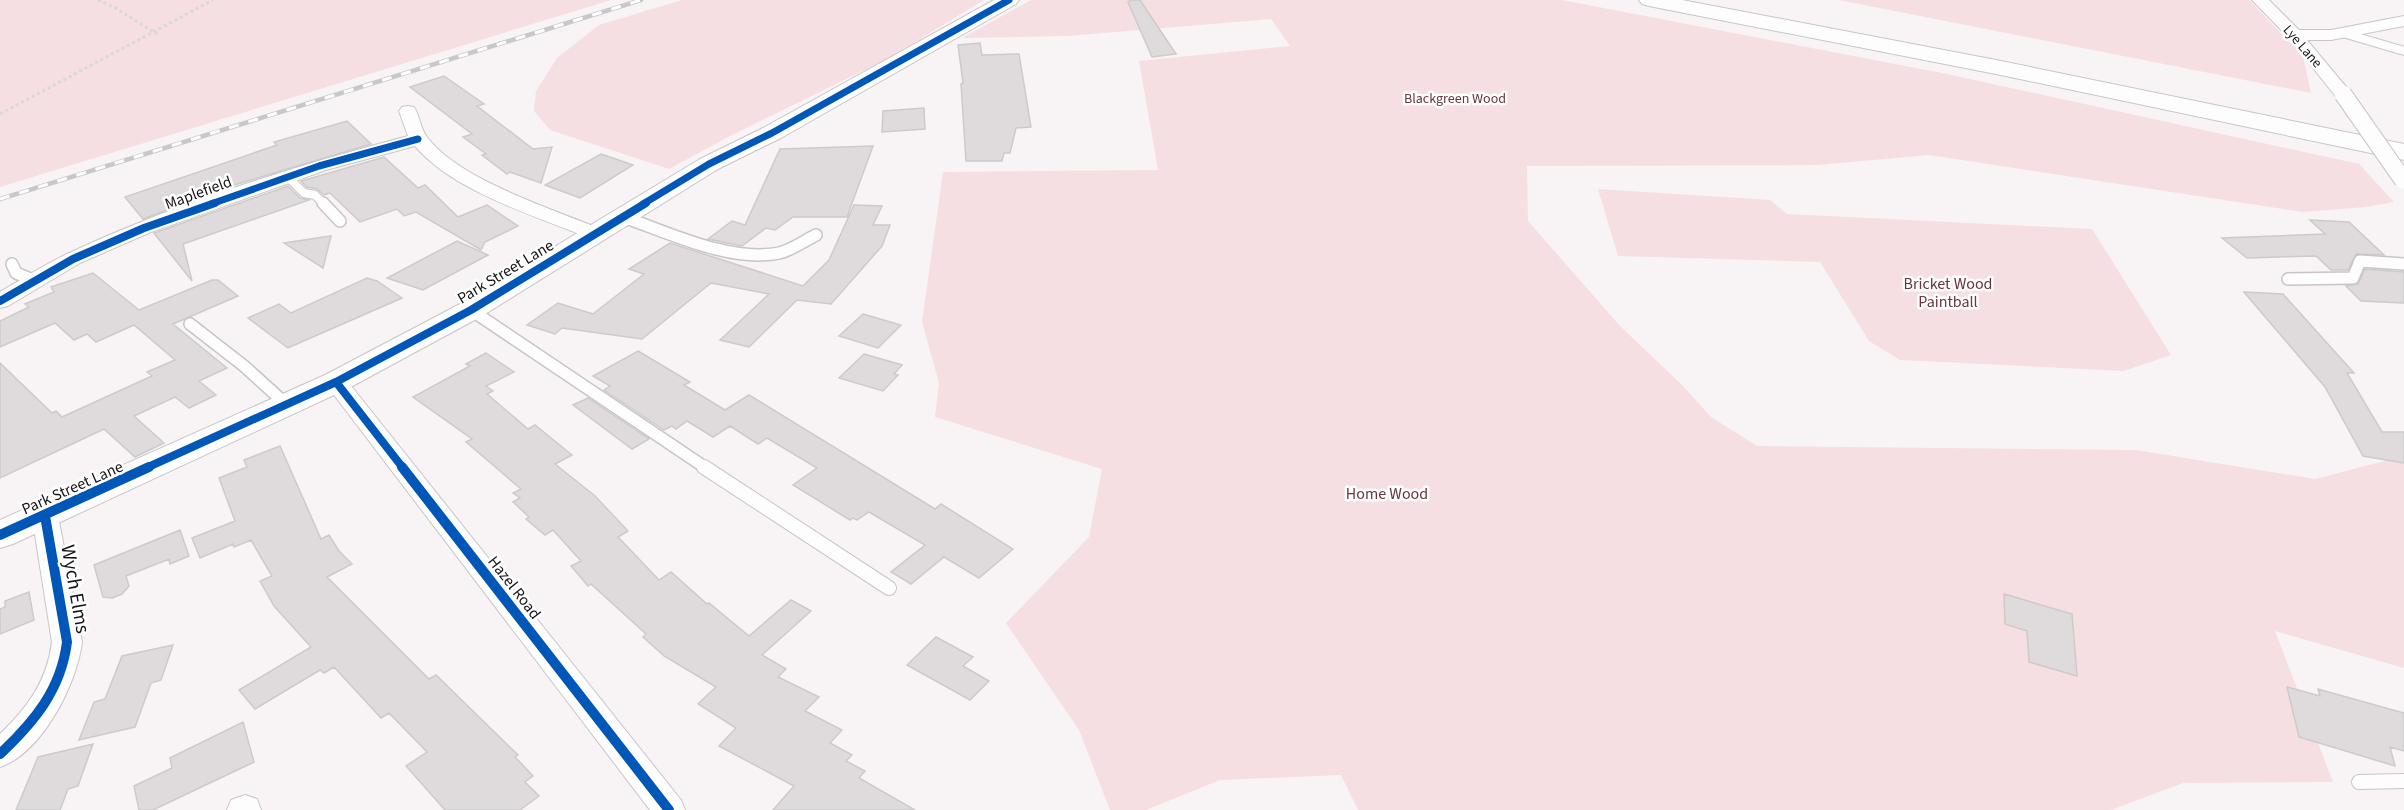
<svg xmlns="http://www.w3.org/2000/svg" width="2404" height="810" viewBox="0 0 2404 810" font-family="'Source Sans 3',sans-serif">
	<rect width="100%" height="100%" fill="#f8f3f4"/>
	<!-- green -->
	<path fill="#f5dfe3" d="M0,0h611l-611,187z
		M682,0h302l-97,59 -161,79 -57,31 -119,-39 -16,-19 2,-20 21,-33 42,-33z
		M1031,0h531l385,74 412,90 35,38 -28,5 -63,5 -374,-57 -111,10 -291,1 1,55 92,105 63,60 28,31 46,29 379,4 179,29 89,-23v212l-129,-37 58,151 -150,1 -72,27h-753l-17,-35 -121,5 -74,30h-36l-31,-80 -73,-107 83,-86 13,-68 -167,-52 4,-34 -17,-61 21,-150 215,-2 -19,-109 151,-15 -19,-27 -203,17 -106,2z
		M1839,0h410l54,56 8,37z
		M1598,189l172,11 17,14 305,15 79,126 -47,16 -224,-11 -31,-19 -49,-79 -202,-6z"/>
	<!-- building -->
	<path fill="#dfdbdc" stroke="#cdcaca" stroke-width="1.5" d="M1131,0h9l36,54 -24,3 -24,-55z
		M980,43l2,12 37,-1 12,73 -15,1 -6,25h-6l-2,8h-36l-5,-77 2,-1 -5,-38z
		M444,76l40,28 -7,2 56,43 19,-2 -11,36 -31,-11 -3,2 -25,-19 4,-1 -23,-17 9,-3 -62,-47z
		M924,108l1,21 -43,3 1,-21z
		M347,121l24,23 -137,41 -91,34 -18,-22 152,-52 -3,-3z
		M873,146l-26,71h-54l-18,13 -9,-2 -24,18 -34,-7 24,-18 13,4 35,-76z
		M601,154l32,11 -53,33 -35,-13z
		M384,157l34,31 7,-3 33,32 29,-12 31,21 -33,16 -4,8 -65,-38 -12,4 -7,-7 -37,13 -30,-29 -6,2 -7,-6 -10,-2 -6,-6z
		M288,186l12,12 9,2 -126,44 9,37 -38,-48z
		M854,205l28,1 -9,19h17l-8,21 -51,58 -34,-4 -48,47 -29,-7 49,-46 -58,-11 -69,56 -80,-11 -7,6 -28,-9 31,-22 35,11 51,-40 -15,-5 41,-26 133,43 26,-26z
		M2310,220l39,2 35,33 -28,-1 -8,16h-17l-15,-14 -69,2 -25,-20 103,-4z
		M331,236l-8,32 -39,-25z
		M457,241l31,14 -65,35 -36,-12z
		M2365,269l39,3v31l-43,-2 -15,-15 12,-2z
		M93,273l46,37 73,-30h6l20,16 -65,28 54,44 -28,13 17,14 -27,13 -14,-11 -41,19 30,27 -29,14 -31,-28 -104,49v-115l52,50 4,-2 6,6 90,-41 -5,-4 28,-12 -41,-35 -38,17 -9,-8 -13,6 -19,-17 -55,24v-26l29,-14 -4,-3 29,-12 -3,-5z
		M367,278l10,3 25,17 -114,50 -40,-30 31,-14 12,9z
		M2244,292l39,2 71,79h-7l35,59h22v31l-41,-7 -38,-69z
		M863,314l38,11 -23,23 -39,-12z
		M638,351l52,31 -6,3 41,25 24,-15 186,114 6,-5 72,45 -34,29 -35,-21 -33,27 -20,-12 34,-27 -56,-33 -12,8 -4,-2 -3,2 -57,-35 24,-17 -50,-30 -9,6 -28,-18 -17,11 -26,-16 -11,8 -4,-3 -8,4 -60,-40 6,-4 -17,-10z
		M486,353l28,19 -28,14 7,5 -6,3 41,35 7,-4 37,30 -17,9 40,32 33,35 -10,6 41,43 12,-8 36,32 2,-1 40,33 42,-36 20,11 -49,44 24,14 -8,8 41,20 -14,14 37,19 -12,13 22,12 -6,6 19,10 -6,7 56,32h-142l21,-24 -75,-40 17,-18 -38,-24 18,-17 -52,-31 -21,-19 3,-3 -55,-50 -3,2 -17,-20 10,-5 -28,-31 -8,5 -19,-16 3,-2 -16,-15 7,-4 -7,-5 8,-4 -55,-47 6,-3 -59,-42 57,-31 -4,-2z
		M864,354l38,11 -8,9 4,1 -15,16 -44,-13z
		M588,398l61,41 -17,10 -59,-44z
		M280,446l41,93 8,-4 10,16 13,13 -25,13 102,102 7,-4 82,80 -3,2 18,19 -8,6 14,14 -19,14h-75l-39,-44 21,-14 -38,-39 -8,5 -47,-51 -10,6 -4,-3 -65,39 -16,-19 72,-43 -37,-41 -14,-25 12,-5 -21,-36 -17,7 -1,-3 -33,14 -8,-20 43,-17 -16,-43 28,-11 -3,-7z
		M180,530l9,26 -19,8 -1,-5 -43,17 3,10 -7,8 -10,4 -9,-1 -9,-32z
		M29,592l5,28 -34,14v-25l5,-2v-6z
		M2004,594l68,20 5,62 -48,-14 -2,-31 -22,-7z
		M936,637l37,20 -10,9 26,15 -19,19 -63,-35z
		M173,645l-12,35 -10,3 -16,44 -56,13 15,-38 11,-3 17,-43z
		M2287,687l33,9 -2,-7 86,24v38l-14,-4 5,19 -96,-29z
		M243,722l11,40 -101,48h-14l-5,-24 38,-18 -2,-10z
		M93,744l-15,42 -10,3 -8,21h-44l22,-53z"/>
	<g fill="none" stroke-linecap="round" stroke-linejoin="round">
		<defs>
			<path id="lane-far2" d="M2343,33l61,18
				M287,176l17,17 11,2 9,9"/>
			<path id="lane-far1" d="M323,203l17,18
				M623,217c45,15 107,46 156,36 13,-3 25,-12 37,-18
				M12,264l4,9 17,7
				M2288,279l65,-1 7,-17 44,3
				M471,310l235,158
				M190,324l54,42 43,39"/>
			<path id="lane" d="M704,467l185,121
				M2359,782l45,-1"/>
			<path id="street" d="M2252,0h17l30,30h32l73,-14v10l-73,14h-24l45,54 -3,4h-12l-48,-60z
				M408,106l6,1c6,9 6,21 13,30 32,43 126,72 176,93l3,4 -3,4h-14c-55,-23 -135,-46 -174,-92l-89,24 -175,62 -71,31 -72,43 -8,2v-16c22,-13 44,-27 67,-38 109,-51 225,-87 341,-118l-9,-25 3,-4z
				M336,375l8,2 337,423 4,10h-35l-322,-423 -4,-5 4,-5z
				M45,507l9,2 4,7 24,126c-5,42 -40,111 -82,125v-33c28,-27 47,-53 52,-92l-20,-126 4,-7z
				M245,795l12,4 4,11h-34l4,-10z"/>
			<path id="secondary" d="M994,0h25l-3,4 -235,134 -63,31 -236,147 -135,73 -334,155 -13,4v-28l325,-145 135,-71 240,-145 63,-31z"/>
			<path id="highway" d="M1639,0h43l314,60 408,84v16l-408,-86 -347,-68 -7,-2z"/>
		</defs>
		<!-- lane-far2 casing -->
		<use href="#lane-far2" stroke="#c9c5c6" stroke-width="10"/>
		<!-- lane-far1 casing -->
		<use href="#lane-far1" stroke="#c9c5c6" stroke-width="14"/>
		<!-- lane casing -->
		<use href="#lane" stroke="#c9c5c6" stroke-width="16"/>
		<!-- street casing -->
		<use href="#street" stroke="#c9c5c6" stroke-width="2"/>
		<!-- secondary casing -->
		<use href="#secondary" stroke="#c9c5c6" stroke-width="2"/>
		<!-- highway casing -->
		<use href="#highway" stroke="#c9c5c6" stroke-width="2"/>
		<!-- path -->
		<path stroke="#d9d8d8" stroke-width="3" stroke-dasharray="3 3" stroke-linecap="butt" d="M98,0l16,7 43,27
			M0,114l213,-114"/>
		<!-- lane-far2 -->
		<use href="#lane-far2" stroke="#fefdfd" stroke-width="8"/>
		<!-- lane-far1 -->
		<use href="#lane-far1" stroke="#fefdfd" stroke-width="11"/>
		<!-- lane -->
		<use href="#lane" stroke="#fefdfd" stroke-width="14"/>
		<!-- street -->
		<use href="#street" fill="#fefdfd" fill-rule="evenodd"/>
		<!-- secondary -->
		<use href="#secondary" fill="#fefdfd" fill-rule="evenodd"/>
		<!-- highway -->
		<use href="#highway" fill="#fefdfd" fill-rule="evenodd"/>
		<defs>
			<path id="rail" d="M0,199l641,-199"/>
		</defs>
		<!-- rail casing -->
		<use href="#rail" stroke="#c9c8c8" stroke-width="4.5"/>
		<!-- rail -->
		<use href="#rail" stroke="#fff" stroke-width="3" stroke-dasharray="10" stroke-linecap="butt"/>
		<defs>
			<path id="street-bridge" d="M2343,94l60,86"/>
		</defs>
		<!-- street-bridge casing -->
		<use href="#street-bridge" stroke="#c9c5c6" stroke-width="19" stroke-linecap="butt"/>
		<!-- street-bridge -->
		<use href="#street-bridge" stroke="#fefdfd" stroke-width="17"/>
		<defs>
			<path id="cycleway-far2" d="M211,204l108,-38 99,-27
				M643,204l66,-40 63,-31 237,-133"/>
			<path id="cycleway-far1" d="M0,301l73,-42 71,-31 71,-25
				M336,382l67,86
				M146,468l190,-86 135,-72 175,-107"/>
			<path id="cycleway" d="M402,467l267,343
				M0,535l149,-68
				M0,754c34,-32 61,-64 67,-112l-22,-126"/>
		</defs>
		<!-- cycleway-far2 casing -->
		<use href="#cycleway-far2" stroke="#fff" stroke-width="10"/>
		<!-- cycleway-far1 casing -->
		<use href="#cycleway-far1" stroke="#fff" stroke-width="12"/>
		<!-- cycleway casing -->
		<use href="#cycleway" stroke="#fff" stroke-width="14"/>
		<!-- cycleway-far2 -->
		<use href="#cycleway-far2" stroke="#0057b8" stroke-width="7"/>
		<!-- cycleway-far1 -->
		<use href="#cycleway-far1" stroke="#0057b8" stroke-width="8"/>
		<!-- cycleway -->
		<use href="#cycleway" stroke="#0057b8" stroke-width="10"/>
	</g>
	<g text-anchor="middle" stroke-width="5" stroke-linejoin="round" paint-order="stroke">
		<!-- far-street labels -->
		<g font-size="14" fill="#161414" stroke="#fff">
			<text transform="translate(2303 46) rotate(49)" y="5">Lye Lane</text>
		</g>
		<!-- far-park labels -->
		<g font-size="14" fill="#683541" stroke="#fff">
			<text x="1455" y="103">Blackgreen Wood</text>
		</g>
		<!-- street labels -->
		<g font-size="16" fill="#161414" stroke="#fff">
			<text transform="translate(198 192) rotate(-20)" y="6">Maplefield</text>
			<text transform="translate(505 271) rotate(-31)" y="6">Park Street Lane</text>
			<text transform="translate(72 487) rotate(-24)" y="6">Park Street Lane</text>
			<text transform="translate(515 587) rotate(52)" y="6">Hazel Road</text>
		</g>
		<!-- park labels -->
		<g font-size="16" fill="#683541" stroke="#fff">
			<text x="1948" y="289">Bricket Wood<tspan x="1948" dy="18">Paintball</tspan></text>
			<text x="1387" y="499">Home Wood</text>
		</g>
		<!-- near-street labels -->
		<g font-size="20" fill="#161414" stroke="#fff">
			<text transform="translate(76 589) rotate(80)" y="7">Wych Elms</text>
		</g>
	</g>
</svg>
